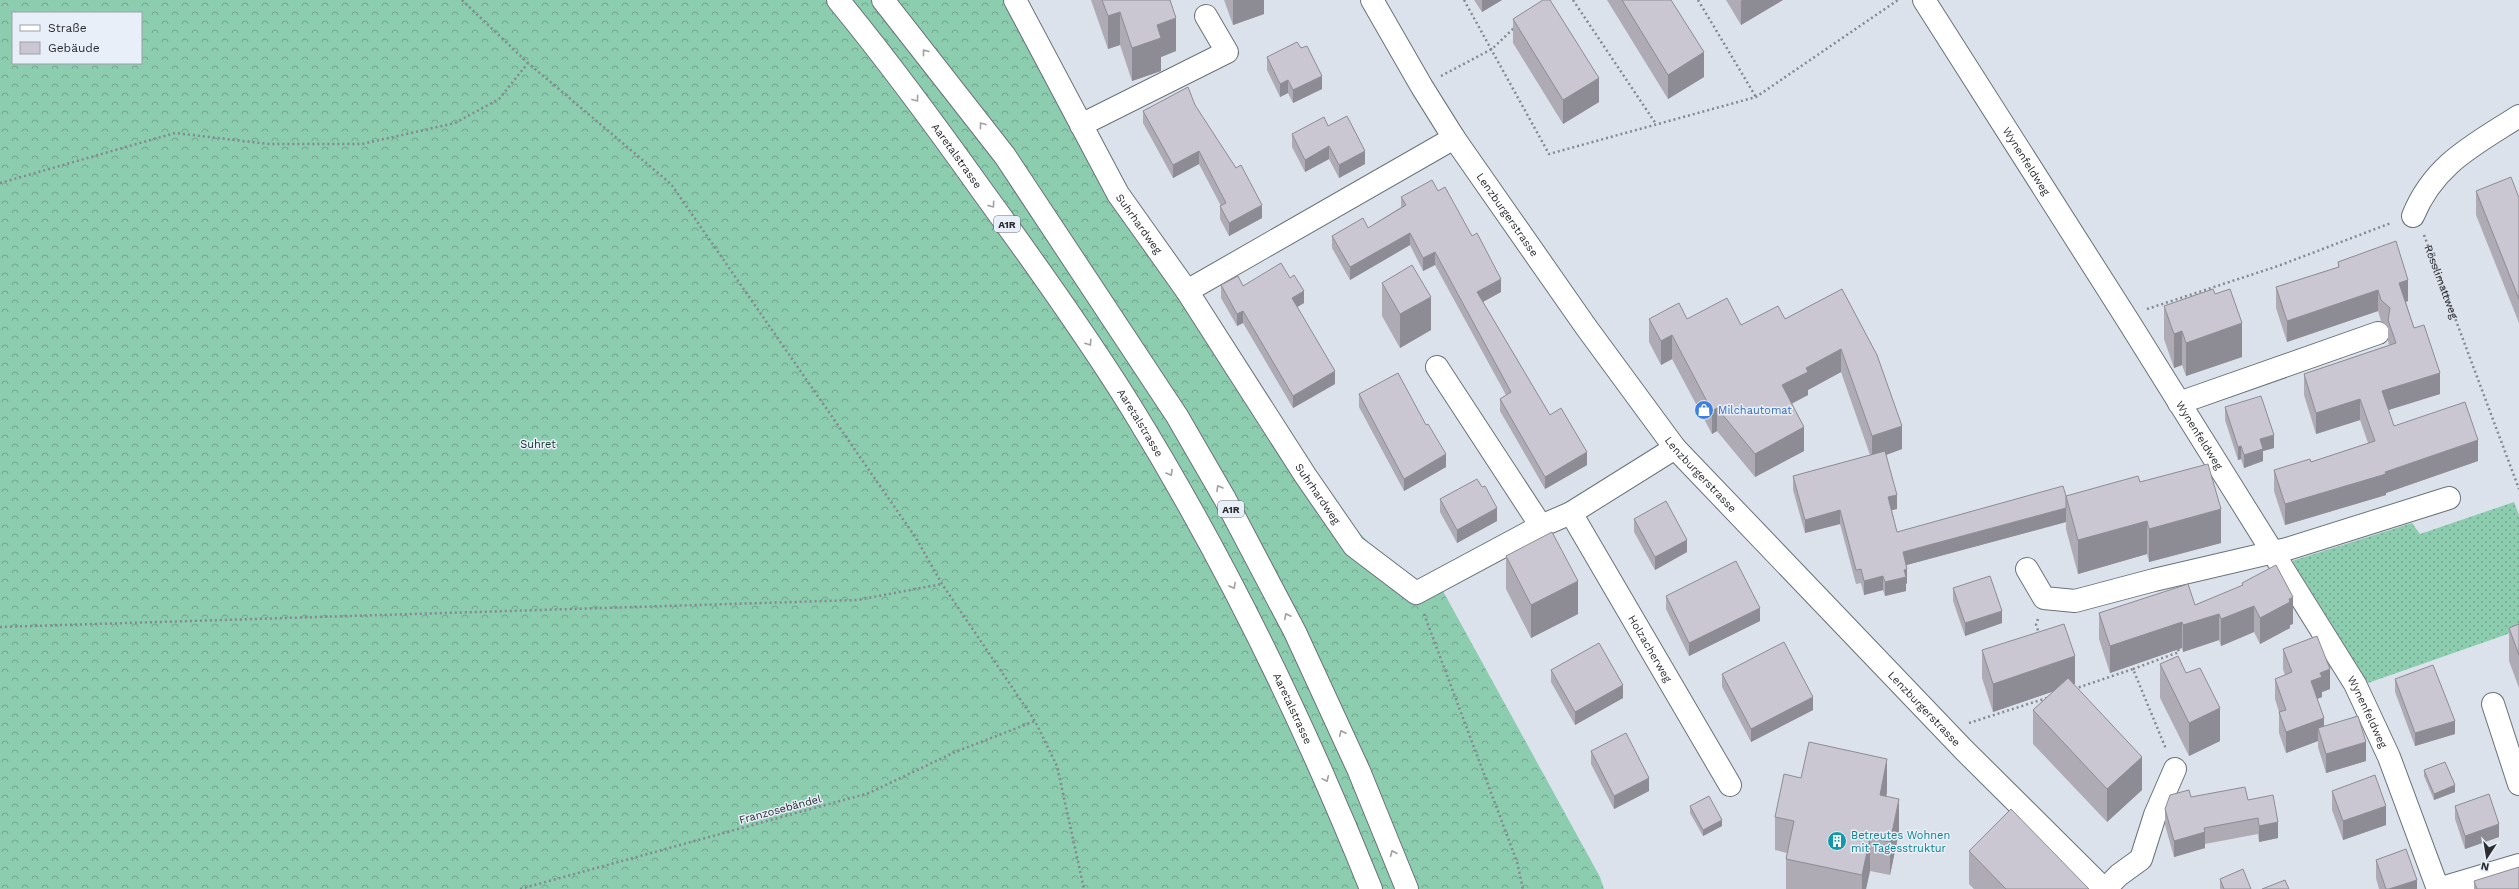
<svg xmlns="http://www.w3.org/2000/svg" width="2519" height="889" viewBox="0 0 2519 889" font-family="'Work Sans',sans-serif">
	<defs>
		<pattern id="forest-crowns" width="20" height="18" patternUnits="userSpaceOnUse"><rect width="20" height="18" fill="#8cccaf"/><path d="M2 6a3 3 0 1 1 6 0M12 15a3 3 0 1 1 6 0" fill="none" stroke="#73a68f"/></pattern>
		<pattern id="garden-dots" width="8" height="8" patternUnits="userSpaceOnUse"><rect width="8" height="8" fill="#8cccaf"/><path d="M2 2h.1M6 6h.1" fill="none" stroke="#73a68f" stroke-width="1.8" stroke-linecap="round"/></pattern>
	</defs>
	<rect width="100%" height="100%" fill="#dbe2ec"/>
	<!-- forest -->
	<path fill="url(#forest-crowns)" fill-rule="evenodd" d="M0,0h1015l103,194 187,281 111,118 22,-11 162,295 4,12h-1604zM13,13h128v50h-128z"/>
	<!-- garden -->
	<path fill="url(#garden-dots)" d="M2514,502l5,13v115l-151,53 -76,-122 120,-38 8,11z"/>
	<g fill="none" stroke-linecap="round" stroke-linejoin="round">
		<defs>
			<g id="minor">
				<path id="s2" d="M1015,0l103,194 69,97 118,184 49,71 62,47 125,-67 30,-13 104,-65"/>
				<path id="s3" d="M1924,0l203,319 228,365 34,73 49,132"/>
				<path d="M1081,125l146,-73 -21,-36"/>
				<path d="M2413,216c21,-52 61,-71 106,-100"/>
				<path d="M1187,291l267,-153"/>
				<path d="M1437,367l104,159"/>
				<path d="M2179,403l199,-70"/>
				<path id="s4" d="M1571,513l159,272"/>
				<path d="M2027,569l17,29 31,3 79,-21 133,-31 162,-51"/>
				<path d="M2493,704l26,80"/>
				<path d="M2105,889l14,-14 22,-16 14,-44 20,-46"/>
				<path d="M2438,889l81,-24"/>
			</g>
			<g id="major">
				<path id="s5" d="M1372,0l50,87 32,51 132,189 89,121 289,302 140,139"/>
			</g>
			<g id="highway">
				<path id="s6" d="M838,0c51,62 98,126 145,192 51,70 102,141 148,215 95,154 173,315 240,482"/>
				<path d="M883,0l122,156 172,260 48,83 70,133 64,139 48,118"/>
			</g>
		</defs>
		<!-- minor casing -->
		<use href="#minor" stroke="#6b727a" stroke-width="24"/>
		<!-- major casing -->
		<use href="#major" stroke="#6b727a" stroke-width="24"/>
		<!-- highway casing -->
		<use href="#highway" stroke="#6b727a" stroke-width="24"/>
		<!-- path -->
		<g stroke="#84888f" stroke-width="2.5" stroke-dasharray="2 3" stroke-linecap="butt">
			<path d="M462,0l66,63 143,121 245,354 26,46 93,137 22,45 27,123"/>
			<path d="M1464,0l85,154 207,-57 142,-97"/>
			<path d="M1573,0l83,124"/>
			<path d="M1698,0l58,97"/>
			<path d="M1441,76l51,-27 23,-22"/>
			<path d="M0,183l175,-50 94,11h93l93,-21 44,-24 29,-36"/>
			<path id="s1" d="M2424,235l95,254"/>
			<path d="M2147,309l131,-43 113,-43"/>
			<path d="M1424,614l93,248 6,27"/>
			<path d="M2038,619l-2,6 3,8"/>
			<path d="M0,627l857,-27 85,-16"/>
			<path d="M2133,669l46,-17 -2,-6"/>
			<path d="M2074,689l59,-20 33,80"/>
			<path d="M1969,723l81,-26"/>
			<path d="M520,889l349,-96 86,-41 80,-31"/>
		</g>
		<!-- minor -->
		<use href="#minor" stroke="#fff" stroke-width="22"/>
		<!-- major -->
		<use href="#major" stroke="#fff" stroke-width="22"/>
		<!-- highway -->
		<use href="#highway" stroke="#fff" stroke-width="22"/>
	</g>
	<!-- wall -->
	<path fill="#aeabb5" d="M1091,0h79l6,51 -15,6v14l-29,10 -12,-36 -12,4z
		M1224,0h40v14l-31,11z
		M1474,0h28l-20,12z
		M1607,0h64l33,77 -36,22z
		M1726,0h57l-42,25z
		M1513,19l86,83 -36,22 -50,-81z
		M1267,57l55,32 -29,14 -5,-10 -8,4 -13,-27z
		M1195,105l67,113 -33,18 -9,-17v-13h1l-22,-42 -26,14 -30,-55v-12z
		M1328,126l37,38 -26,14 -10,-19 -24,13 -13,-25v-13z
		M1438,191l63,101 -18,10 67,113 37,50 -42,24 -45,-78v-12l6,-4 -71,-130 -12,6 -13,-26 -60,35 -18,-32v-12l36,-8 33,-21v-10z
		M2476,191l43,7v125l-43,-108z
		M2338,262l70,39 -2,1 8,26 26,66 -52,16 6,16 84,35 -92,32v2l-101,30 -11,-34v-21l37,-8 57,-19 -8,-23 -44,14 -12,-39v-21l85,-29 -1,-4v-14l-7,-6 -3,-10 -91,31 -11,-34v-21l62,-20z
		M1382,283l49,47 -31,18 -18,-32z
		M1221,285l22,1 61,17 -7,4 38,77 -42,24 -50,-85 -6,3 -16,-28z
		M1842,289l60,160 -16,6 11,54 -5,1 5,22 169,-36 74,-14 81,61 -72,19 -2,-8 -69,20 -12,-45v-7l-160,43 1,18 -1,1v7l-21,5 -2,-6 -19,5 -3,-12 -5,1 -16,-60 -35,9 -12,-43v-14l77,-21 -29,-83 -33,18v5l-16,9 12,47 -49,26 -38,-46 -5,3 -40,-75 -11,6 -12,-23v-23h38l54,6 44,-6z
		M2215,294l27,63 -56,19 -4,-11 -8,3 -10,-29v-33z
		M1359,394l87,73 -42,24 -45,-84z
		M2225,407l49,41 -11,3v10l-19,7 -3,-9 -3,1 -13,-40z
		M1440,499l57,22 -40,22 -17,-31z
		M1634,519l53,33 -32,18 -21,-38z
		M1506,556l72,58 -47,24 -25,-49z
		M2242,583l51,41 -3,1v3l-30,16 -6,-12 -33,14 -2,-6 -36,12 -1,-4 -72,25 -11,-34v-26l96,-8 47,-19z
		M1953,588l49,35 -37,13 -12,-35z
		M1666,596l94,25 -71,35 -23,-47z
		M2519,624v64l-10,-27v-33z
		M2283,649l47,40 -8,3v5l-5,2 7,27 42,35 -40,12 -8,-26v-6l-32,12 -7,-20v-21l-4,-13v-20l10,-4 -2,-6z
		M1982,650l93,34h-2l69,106 -35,32 -74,-78v-34l21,-19 -61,21 -11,-34z
		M2160,664l60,77 -31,15 -29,-58z
		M1551,670l72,28 -48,27 -24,-43z
		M1722,674l91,36 -62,32 -29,-55z
		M2395,679l60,55 -40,12 -20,-54z
		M1591,751l58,40 -35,18 -23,-45z
		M2424,770l31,22 -21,8 -10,-24z
		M1801,778l86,14 -1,4 13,36 -9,43 -20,-4 -4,18h-80v-30l1,-6 -12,-3v-33z
		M2332,791l54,34 -43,15 -11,-30z
		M2191,797l57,3 30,38 -19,4 -1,-8 -53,10v4l-31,9 -9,-32v-16z
		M1690,806l32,20 -19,10 -13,-23z
		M2455,806l44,31 -34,12 -10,-30z
		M1969,851l120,38h-115l-5,-5z
		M2376,860l41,29h-38l-3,-11z
		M2220,879l31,10h-31z
		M2474,881l45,8h-45z"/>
	<!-- shaded-wall -->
	<path fill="#8d8b93" d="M1233,0h31v14l-31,11z
		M1482,0h20l-20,12z
		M1742,0h41l-42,25v-24z
		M1120,12v33l-12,4v-33z
		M1176,18v33l-15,6v14l-29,10v-33l25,-23z
		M1704,52v25l-36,22v-24z
		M1322,76v13l-29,14v-13z
		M1599,78v24l-36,22v-24z
		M1288,80v13l-8,4v-13z
		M1329,146v13l-24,13v-12z
		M1199,151v13l-26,14v-13z
		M1365,151v13l-26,14v-13z
		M1262,205v13l-33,18v-13z
		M1410,233v12l-60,35v-13z
		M1435,252v13l-12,6v-13z
		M1501,279v13l-24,13v-13z
		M2408,280v21l-9,3v-21z
		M2378,290v21l-91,31v-21z
		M1304,291v12l-12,7v-12z
		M1431,297v33l-31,18v-34z
		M1243,311v12l-6,3v-12z
		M2242,323v34l-56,19v-33z
		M2182,331v34l-8,3v-34z
		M1672,335v24l-11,6v-24z
		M1841,349v23l-33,18v5l-26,13v-23l24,-17z
		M1335,371v13l-42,24v-12z
		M2440,373v21l-58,18v-21z
		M2360,399v21l-44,14v-21z
		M1717,408v23l-5,3v-23z
		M1902,426v23l-30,11v-24z
		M1804,427v24l-49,26v-23z
		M2274,435v13l-11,3v10l-19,7v-13l16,-16z
		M2478,440v21l-92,32v2l-101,30v-21l100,-32z
		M2241,446v13l-3,1v-13z
		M1587,452v13l-42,24v-12z
		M1446,454v13l-42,24v-12z
		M1897,495v14l-9,2v-14z
		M1497,508v13l-40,22v-13z
		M2066,508v14l-163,44v-14z
		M2221,509v34l-72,19v-33z
		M1840,510v14l-35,9v-13z
		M2147,521v33l-69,20v-34z
		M1687,540v12l-32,18v-13z
		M1907,569v14l-1,1v7l-21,5v-14l19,-12z
		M1883,576v14l-19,5v-14z
		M1578,581v33l-47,24v-33z
		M2293,597v27l-3,1v3l-30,16v-26z
		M2254,606v26l-33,14v-27z
		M1760,608v13l-71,35v-13z
		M2002,611v12l-37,13v-13z
		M2219,614v26l-36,12v-27z
		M2182,622v26l-72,25v-27z
		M2075,656v28l-82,28v-28z
		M2330,669v20l-8,3v5l-11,4v-20l9,-8z
		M1623,685v13l-48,27v-13z
		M1813,697v13l-62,32v-13z
		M2220,708v33l-31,15v-33z
		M2324,718v21l-6,-11v13l-32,12v-21z
		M2455,721v13l-40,12v-13z
		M2366,742v19l-40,12v-19z
		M2142,757v33l-35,32v-33z
		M1887,759v33l-7,36v-33z
		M1649,778v13l-35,18v-13z
		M2455,785v7l-21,8v-6z
		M1899,799v33l-9,43v-33z
		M2386,806v19l-43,15v-19z
		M1722,820v6l-19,10v-6z
		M2278,822v16l-19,4v-16z
		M2499,824v13l-34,12v-13z
		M2205,832v16l-31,9v-16z
		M1870,838v33l-4,18h-4v-14z
		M2417,880v9h-28z"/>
	<!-- building -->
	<path fill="#cac7d2" stroke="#8d8b93" d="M1102,0h68l6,18 -19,7 4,13 -29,10 -12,-36 -12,4z
		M1543,0h7l49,78 -36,22 -50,-81z
		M1622,0h49l33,52 -36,23z
		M1297,42l4,6 6,-2 15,30 -29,14 -5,-10 -8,4 -13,-27z
		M1188,87l7,18 41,63 5,-3 21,40 -33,18 -9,-17 6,-3 -27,-52 -26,14 -30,-54z
		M1347,116l18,35 -26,14 -10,-19 -24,14 -13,-26 32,-17 4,9z
		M2511,177l8,21v101l-43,-108z
		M1432,180l6,11 7,-4 27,49 5,-3 24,46 -24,13 73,123 11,-7 26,44 -42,25 -45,-78 11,-7 -76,-140 -12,6 -13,-25 -60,34 -18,-31 31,-18 5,10 38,-23 -5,-8z
		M2396,241l12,39 -9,3 15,45 10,-3 16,48 -58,18 12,35 71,-24 13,38 -93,32 1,2 -101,30 -11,-34 36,-11 1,3 64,-21 -15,-42 -44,14 -12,-39 92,-31 -8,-23 2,-12 -9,-8 -3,-10 -91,31 -11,-34 63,-20 -1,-5z
		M1281,263l9,15 4,-3 10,16 -12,7 43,73 -42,25 -50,-85 -6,3 -16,-29 17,-9 5,10z
		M1412,265l19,32 -31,17 -18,-31z
		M1842,289l35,66 25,71 -30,10 -31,-87 -35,19 2,4 -26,13 22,42 -49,27 -38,-46 -5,3 -40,-76 -11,6 -12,-22 30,-16 8,16 40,-21 14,27 37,-19 7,13z
		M2213,289l2,5 15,-5 12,34 -56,20 -4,-12 -8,3 -10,-28z
		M1398,373l28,52 2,-1 18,30 -42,25 -45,-85z
		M2261,396l13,39 -14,4 3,10 -19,6 -3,-9 -3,1 -13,-40z
		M1885,451l12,44 -9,2 9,35 166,-46 3,10v12l-163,44 4,17 -3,1 2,7 -21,5 -2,-6 -19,5 -3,-12 -5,1 -16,-60 -35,10 -12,-44z
		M2208,464l13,45 -72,20 -2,-8 -69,19 -12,-44 72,-20 2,6z
		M1477,479l5,8 3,-1 12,22 -40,22 -17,-31z
		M1666,501l21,39 -32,17 -21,-38z
		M1552,532l26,49 -47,24 -25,-49z
		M1736,561l24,47 -71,35 -23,-47z
		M2276,565l17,32 -4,2 1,3 -30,16 -6,-12 -33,13 -2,-5 -36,11 -1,-3 -72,24 -11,-33 89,-29 7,21 48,-20 -1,-2z
		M1990,576l12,35 -37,12 -12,-35z
		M2064,624l11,32 -82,28 -11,-34z
		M2519,624v31l-10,-27z
		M2317,636l13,33 -10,4 2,4 -11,4 13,37 -38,14 -7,-20 7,-2 -11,-31 17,-7 -9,-23z
		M1784,642l29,55 -62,32 -29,-55z
		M1599,643l24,42 -48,27 -24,-42z
		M2178,656l8,17 14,-5 20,40 -31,15 -29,-59z
		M2433,665l22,56 -40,12 -20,-54z
		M2068,678l74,79 -35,32 -74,-79z
		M2358,716l8,26 -40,12 -8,-26z
		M1626,733l23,45 -35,18 -23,-45z
		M1809,742l78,17 -7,36 19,4 -9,43 -20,-4 -8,37 -76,-16 8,-38 -19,-4 9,-43 17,4z
		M2445,762l10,23 -21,9 -10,-24z
		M2375,775l11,31 -43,15 -11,-30z
		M2245,787l3,13 25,-5 5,27 -19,4 -1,-8 -54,10 1,4 -31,9 -9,-32 5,-14 19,-5 2,7z
		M2489,794l10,30 -34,12 -10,-30z
		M1709,796l13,24 -19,10 -13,-24z
		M2011,809l78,80h-83l-37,-38z
		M2406,849l11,31 -28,9h-3l-10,-29z
		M2519,867v22h-42l-3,-8z
		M2243,869l8,20h-27l-4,-10z
		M2285,880l4,9h-27z"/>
	<!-- one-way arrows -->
	<defs><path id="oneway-chevron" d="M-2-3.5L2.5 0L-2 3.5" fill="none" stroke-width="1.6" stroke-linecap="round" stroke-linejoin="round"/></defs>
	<g stroke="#a0a0a2">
		<use href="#oneway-chevron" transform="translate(925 52) rotate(-128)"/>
		<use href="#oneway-chevron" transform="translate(916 99) rotate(54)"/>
		<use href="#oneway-chevron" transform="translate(982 125) rotate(-127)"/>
		<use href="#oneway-chevron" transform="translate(992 205) rotate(54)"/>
		<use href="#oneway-chevron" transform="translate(1089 343) rotate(57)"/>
		<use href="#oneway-chevron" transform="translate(1170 473) rotate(60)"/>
		<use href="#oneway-chevron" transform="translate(1219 488) rotate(-120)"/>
		<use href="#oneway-chevron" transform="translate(1233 586) rotate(61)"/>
		<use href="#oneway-chevron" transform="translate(1287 616) rotate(-117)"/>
		<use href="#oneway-chevron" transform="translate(1342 733) rotate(-115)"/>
		<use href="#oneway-chevron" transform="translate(1326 779) rotate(66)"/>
		<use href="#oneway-chevron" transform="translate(1393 853) rotate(-113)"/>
	</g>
	<!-- icons -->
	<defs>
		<symbol id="shop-disc" viewBox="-11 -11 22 22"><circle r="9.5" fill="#3f7fe0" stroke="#e8eff9"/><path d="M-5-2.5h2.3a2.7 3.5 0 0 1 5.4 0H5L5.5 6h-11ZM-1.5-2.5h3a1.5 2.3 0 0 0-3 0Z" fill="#fff"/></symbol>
		<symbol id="building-disc" viewBox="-11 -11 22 22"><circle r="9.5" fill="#0f9aa8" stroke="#e8eff9"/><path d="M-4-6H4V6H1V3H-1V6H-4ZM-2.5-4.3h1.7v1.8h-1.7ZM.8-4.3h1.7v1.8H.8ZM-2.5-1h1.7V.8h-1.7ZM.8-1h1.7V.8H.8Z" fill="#fff"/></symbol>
	</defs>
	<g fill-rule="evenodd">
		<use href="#shop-disc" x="1693" y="399" width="22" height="22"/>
		<use href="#building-disc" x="1826" y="830" width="22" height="22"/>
	</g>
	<g text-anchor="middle" stroke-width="3" stroke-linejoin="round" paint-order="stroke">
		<!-- shield labels -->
		<g fill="#e8eff9" stroke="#64676d" stroke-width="1">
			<rect x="994" y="216" width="26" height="16" rx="3"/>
			<rect x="1218" y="501" width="26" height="16" rx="3"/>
		</g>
		<g font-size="10" font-weight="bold" fill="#2b2d31">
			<text x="1007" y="228">A1R</text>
			<text x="1231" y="513">A1R</text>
		</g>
		<!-- street labels -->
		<g font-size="11" fill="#2b2d31" stroke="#e8eff9">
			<text dy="4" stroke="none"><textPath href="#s6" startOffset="196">Aaretalstrasse</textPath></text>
			<text dy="4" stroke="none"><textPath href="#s3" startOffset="191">Wynenfeldweg</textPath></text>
			<text dy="4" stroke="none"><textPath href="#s5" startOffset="254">Lenzburgerstrasse</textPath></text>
			<text dy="4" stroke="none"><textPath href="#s2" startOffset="256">Suhrhardweg</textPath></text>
			<text dy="4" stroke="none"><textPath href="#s1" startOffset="50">Rösslimattweg</textPath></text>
			<text dy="4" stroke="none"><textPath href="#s6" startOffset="520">Aaretalstrasse</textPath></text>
			<text dy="4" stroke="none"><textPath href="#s3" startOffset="515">Wynenfeldweg</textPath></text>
			<text dy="4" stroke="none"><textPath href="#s5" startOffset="578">Lenzburgerstrasse</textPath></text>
			<text dy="4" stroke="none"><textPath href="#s2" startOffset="580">Suhrhardweg</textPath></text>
			<text dy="4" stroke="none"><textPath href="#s4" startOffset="157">Holzacherweg</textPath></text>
			<text dy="4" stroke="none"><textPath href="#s6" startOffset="844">Aaretalstrasse</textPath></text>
			<text dy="4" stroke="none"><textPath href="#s5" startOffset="902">Lenzburgerstrasse</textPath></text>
			<text dy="4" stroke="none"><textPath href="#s3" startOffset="839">Wynenfeldweg</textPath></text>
			<text transform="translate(780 809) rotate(-15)" y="4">Franzosebändel</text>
		</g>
		<!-- shop labels -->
		<g font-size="11" fill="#366cbe" stroke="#e8eff9" text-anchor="start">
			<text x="1718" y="414">Milchautomat</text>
		</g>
		<!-- park labels -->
		<g font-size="11" fill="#16372a" stroke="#e8eff9">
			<text x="538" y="448">Suhret</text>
		</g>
		<!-- culture labels -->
		<g font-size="11" fill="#0d838f" stroke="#e8eff9" text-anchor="start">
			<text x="1851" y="839">Betreutes Wohnen<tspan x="1851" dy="13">mit Tagesstruktur</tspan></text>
		</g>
	</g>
	<!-- legend -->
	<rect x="12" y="12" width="130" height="52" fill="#e8eff9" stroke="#9ca1a9"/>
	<rect x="20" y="25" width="20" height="6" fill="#ffffff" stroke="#9ca1a9"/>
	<text x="48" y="32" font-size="12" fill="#2b2d31">Straße</text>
	<rect x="20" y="42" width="20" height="12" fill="#cac7d2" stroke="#9ca1a9"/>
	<text x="48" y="52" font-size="12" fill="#2b2d31">Gebäude</text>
	<!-- north arrow -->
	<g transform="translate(2487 857) rotate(192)" stroke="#e8eff9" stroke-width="3" paint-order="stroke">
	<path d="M0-3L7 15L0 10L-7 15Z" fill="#2b2d31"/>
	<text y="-6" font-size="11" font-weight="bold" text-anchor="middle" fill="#2b2d31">N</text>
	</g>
</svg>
